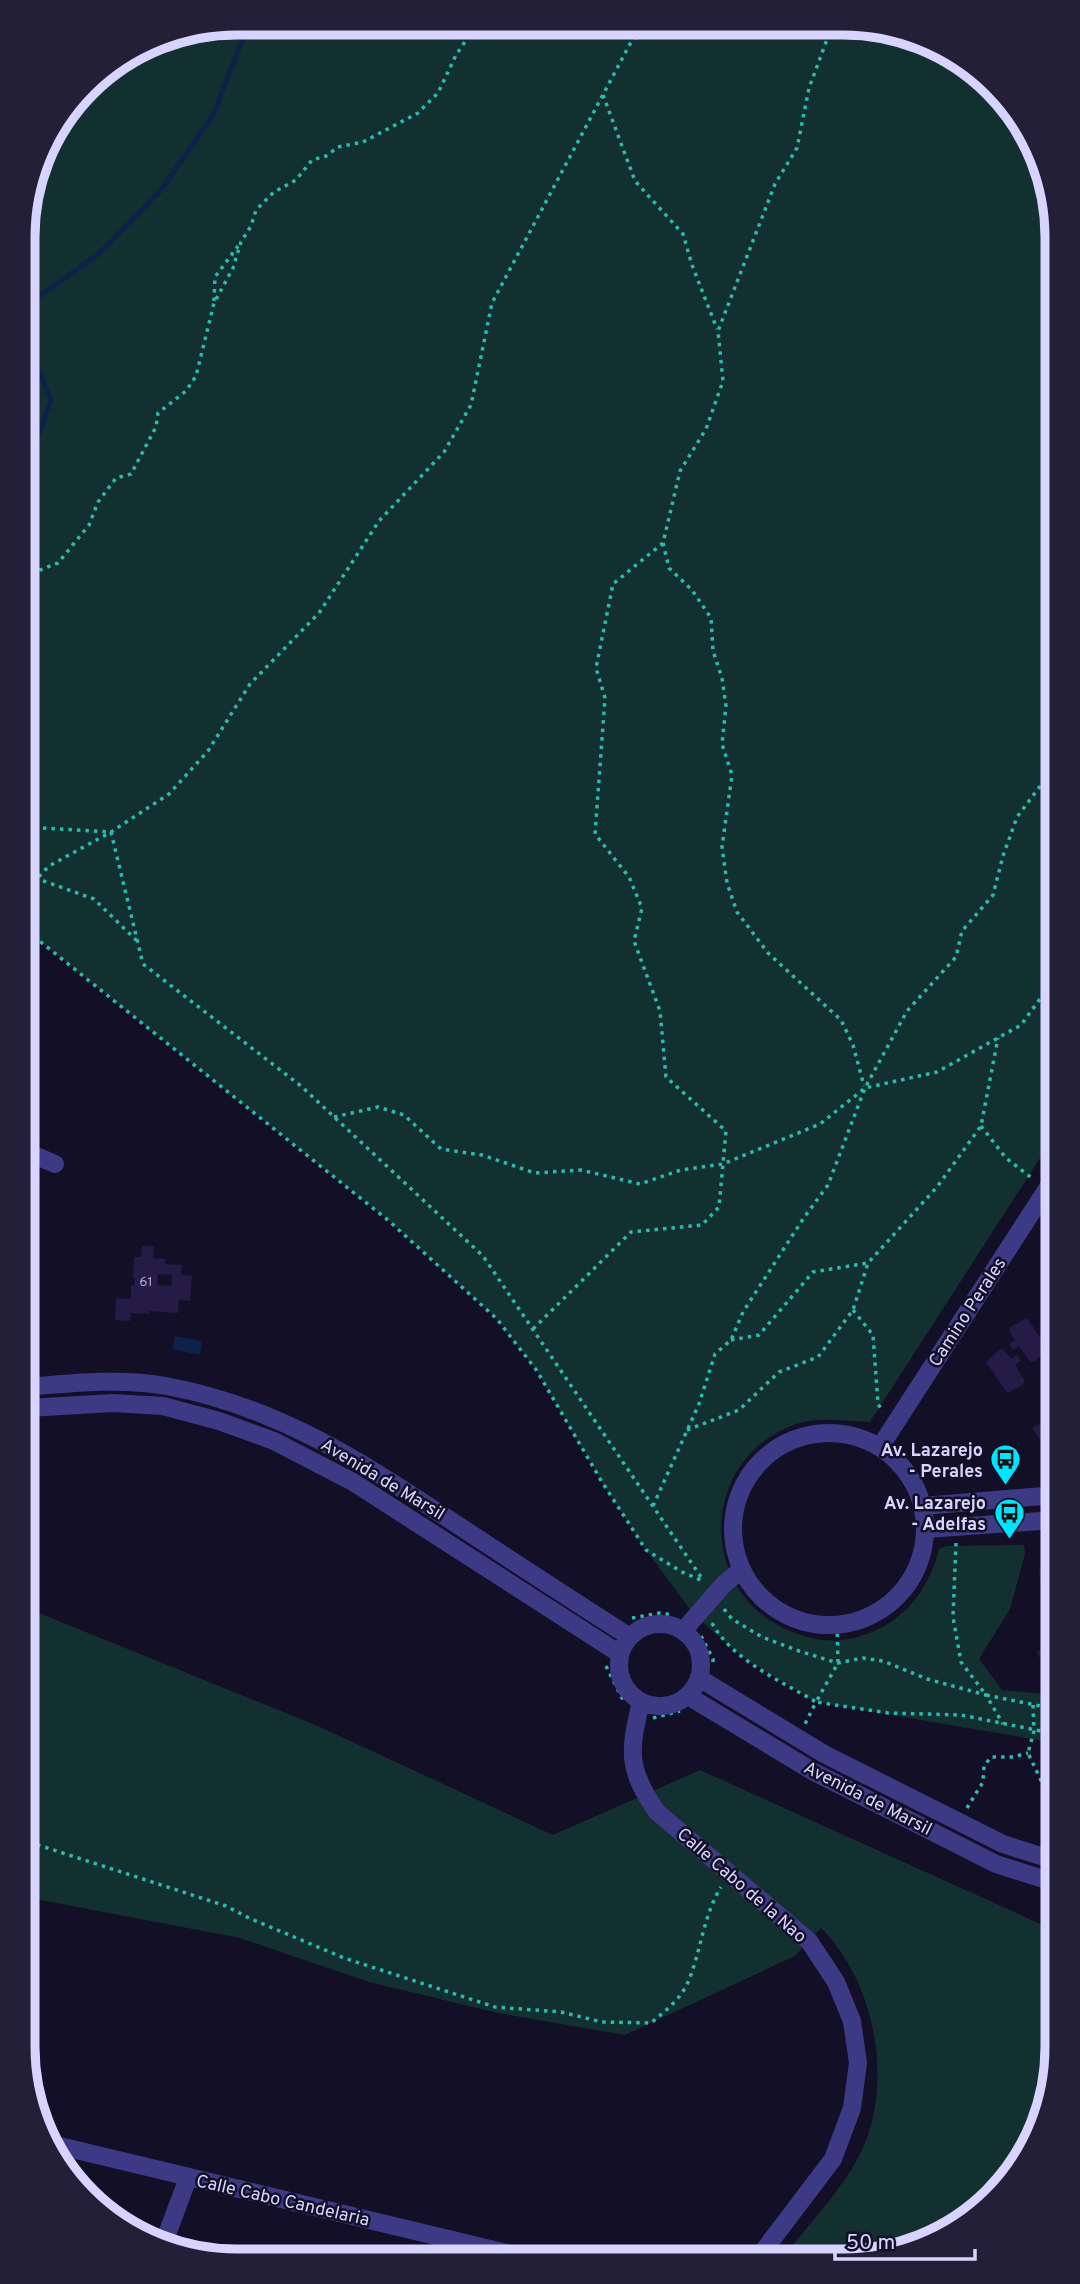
<svg xmlns="http://www.w3.org/2000/svg" width="1080" height="2284" viewBox="0 0 1080 2284" font-family="Overpass,sans-serif">
	<rect width="100%" height="100%" fill="#130f26"/>
	<!-- green -->
	<path fill="#12302f" d="M237,23l647,4 101,49 43,54 22,51 3,957 -183,284c-25,0 -50,-6 -74,2 -97,34 -100,168 -6,207 29,12 53,13 82,1 36,-15 58,-46 67,-83l8,-3 77,-1 1,9 -15,55 -31,50 23,31 53,5 1,48 -240,-41 -69,-42 -52,-44 -49,-66 -44,-68 -65,-111 -40,-52 -108,-98 -362,-290 -2,-722 20,-67 50,-66 60,-37z
		M29,1609l289,117 235,109 147,-65 356,161 1,130 -16,68 -37,59 -42,37 -63,29h-113c25,-32 59,-68 76,-104 32,-70 13,-168 -41,-222l-26,28 -170,79 -127,-22 -129,-31 -129,-44 -210,-40z"/>
	<!-- water -->
	<path fill="#0c2248" d="M175,1336l27,5 -2,14 -28,-6z"/>
	<g fill="none" stroke-linecap="round" stroke-linejoin="round">
		<!-- stream -->
		<path stroke="#0c2248" stroke-width="5" d="M25,473l26,-73 -24,-57 2,-39 72,-52 60,-62 52,-75 36,-92"/>
	</g>
	<!-- building -->
	<path fill="#241b47" fill-rule="evenodd" d="M142,1246h12l-1,12 13,1 -1,5 17,1 -1,10 11,1 -2,25 -11,-1 -1,13 -29,-2v3l-18,-1 -1,8 -15,-1 1,-22 15,1v-14h3l1,-7h-2l1,-21h7zM158,1274l14,1 -1,11 -14,-1z
		M1054,1274v23l-5,-4 1,-2 -7,-10z
		M1027,1318l21,31 -13,12 -5,1 -11,-16 -6,4 -4,-6 6,-4 -6,-9 1,-4z
		M1000,1349l4,1 7,9 6,-4 4,6 -6,4 10,16 -2,4 -16,8 -21,-31z
		M1051,1416l3,6 1,36 -2,1 -21,-31 10,-6v-3z
		M1055,1567v34h-3l-1,-13 -10,1 -2,-20z
		M1055,1628v38l-10,4 -8,-18 9,-4 -6,-12z"/>
	<g fill="none" stroke-linecap="round" stroke-linejoin="round">
		<!-- path -->
		<path stroke="#2fb8b0" stroke-width="3.5" stroke-dasharray="3.5 5" stroke-linecap="butt" d="M603,95l32,86 48,53 9,31 25,64
			M214,301l1,-24 23,-31
			M663,543l6,25 23,22 19,28 2,33 9,27 4,28 -4,38 10,31 -10,72 5,36 10,29 31,41 73,67 12,25 11,41
			M26,581l14,-11 18,-7 31,-38 9,-23 18,-24 15,-4 25,-47 2,-14 28,-22 10,-15 18,-73 19,-35 8,-26 10,-16 5,-16 18,-18 22,-12 16,-20 14,-4 12,-9 25,-5 55,-29 20,-20 18,-38 21,-31
			M26,827l85,5 32,132 158,122 182,170 220,324
			M27,875l67,24 42,41
			M27,889l22,-23 62,-34 58,-38 39,-43 42,-67 69,-71 60,-92 65,-69 27,-47 21,-102 138,-259 17,-19
			M27,931l362,290 108,98 40,52 65,111 44,68 36,22 21,9
			M334,1117l44,-10 26,8 37,34 41,6 53,18 46,-3 59,14 41,-14 42,-6 97,-40 45,-36 72,-16 84,-47 32,-44
			M981,1126l25,32 27,21
			M853,1310l20,25 5,69 5,8
			M533,1329l98,-97 71,-7 17,-18 7,-76 -60,-54 -6,-66 -26,-70 8,-33 -13,-31 -34,-43 10,-136 -9,-30 17,-84 50,-41 17,-72 26,-42 17,-48 -5,-50 57,-147 22,-36 12,-60 23,-62
			M731,1340l28,-5 54,-63 55,-9 69,-76 44,-61 17,-88
			M687,1430l52,-20 40,-38 39,-15 35,-47 15,-47
			M653,1506l46,-102 16,-50 16,-14 12,-28 60,-93 25,-34 37,-97 42,-77 49,-54 6,-26 31,-36 10,-39 14,-39 27,-36 8,-38
			M956,1543l-3,74 8,45 25,33 69,14
			M724,1609l8,10 30,18 37,14 39,12 25,-5 20,3 44,18 59,16 17,29
			M632,1618l28,-5 13,2
			M712,1623c20,37 69,58 104,79l-11,22
			M837,1625l1,38 -22,39 72,11 73,2 95,19
			M701,1636l12,23v8
			M606,1666l17,34
			M1033,1705l1,26 -6,22 28,59
			M653,1718l27,-7
			M967,1808l16,-26 1,-16 7,-9h22l15,-4
			M29,1842l197,64 23,12 95,40 151,49 66,5 41,10 49,1c14,-12 30,-24 37,-41 13,-30 15,-66 33,-95"/>
		<!-- minor -->
		<path stroke="#3d3a85" stroke-width="18" d="M27,1152l28,12
			M28,1387c46,-4 92,-9 138,-1 109,20 191,73 281,132 61,40 121,80 183,119
			M28,1408l85,-5 50,3 56,15 55,20 79,41 267,172
			M733 1529a96 96 0 1 1 192 0a96 96 0 1 1-192 0Z
			M880,1447l174,-269
			M923,1506l132,-11
			M926,1529l129,-9
			M619 1665a41 41 0 1 1 82 0a41 41 0 1 1-82 0Z
			M683,1631l41,-47 18,-15
			M699,1678l125,76 179,90 53,17
			M688,1696l126,76 182,92 60,19
			M641,1702c-12,49 -14,67 16,110l152,129 27,41 16,39 6,42 -6,45 -19,51 -72,95
			M47,2143l472,113
			M164,2242l24,-64"/>
	</g>
	<!-- icons -->
	<defs>
		<symbol id="bus-pin" viewBox="-11 -11 22 30"><path d="M0 17L-7.5 6A9.5 9.5 0 1 1 7.5 6Z" fill="#00e5ff" stroke="#130f26"/><path d="M-5-6H5V4H4V6H2V4H-2V6H-4V4H-5ZM-3.5-4V0h7V-4ZM-3.5 1.2v1.5H-2V1.2ZM2 1.2v1.5H3.5V1.2Z" fill="#111"/></symbol>
	</defs>
	<g fill-rule="evenodd">
		<use href="#bus-pin" x="988" y="1442" width="35" height="47"/>
		<use href="#bus-pin" x="992" y="1496" width="35" height="47"/>
	</g>
	<g text-anchor="middle" stroke-width="5" stroke-linejoin="round" paint-order="stroke">
		<!-- number labels -->
		<g font-size="14" fill="#aca6d1">
			<text x="146" y="1286">61</text>
		</g>
		<!-- street labels -->
		<g font-size="18" fill="#d9d4ff" stroke="#130f26">
			<text transform="translate(967 1312) rotate(-57)" y="6">Camino Perales</text>
			<text transform="translate(383 1479) rotate(31)" y="6">Avenida de Marsil</text>
			<text transform="translate(868 1798) rotate(27)" y="6">Avenida de Marsil</text>
			<text transform="translate(742 1885) rotate(41)" y="6">Calle Cabo de la Nao</text>
			<text transform="translate(283 2200) rotate(13)" y="6">Calle Cabo Candelaria</text>
		</g>
		<!-- poi labels -->
		<g font-size="18" font-weight="bold" fill="#d9d4ff" stroke="#130f26" text-anchor="end">
			<text x="983" y="1456">Av. Lazarejo<tspan x="983" dy="21">- Perales</tspan></text>
			<text x="986" y="1509">Av. Lazarejo<tspan x="986" dy="21">- Adelfas</tspan></text>
		</g>
	</g>
	<!-- crop -->
	<path d="M0 0H1080V2284H0ZM237 35H843A202 202 0 0 1 1045 237V2047A202 202 0 0 1 843 2249H237A202 202 0 0 1 35 2047V237A202 202 0 0 1 237 35Z" fill="#231f37" fill-rule="evenodd"/>
	<path fill="none" stroke="#d9d4ff" stroke-width="9" d="M237 35H843A202 202 0 0 1 1045 237V2047A202 202 0 0 1 843 2249H237A202 202 0 0 1 35 2047V237A202 202 0 0 1 237 35Z"/>
	<!-- scale -->
	<path d="M835 2249v10h140v-10" fill="none" stroke="#d9d4ff" stroke-width="3.5"/>
	<text x="846" y="2249" font-size="21" fill="#d9d4ff" stroke="#130f26" stroke-width="5" paint-order="stroke">50 m</text>
</svg>
